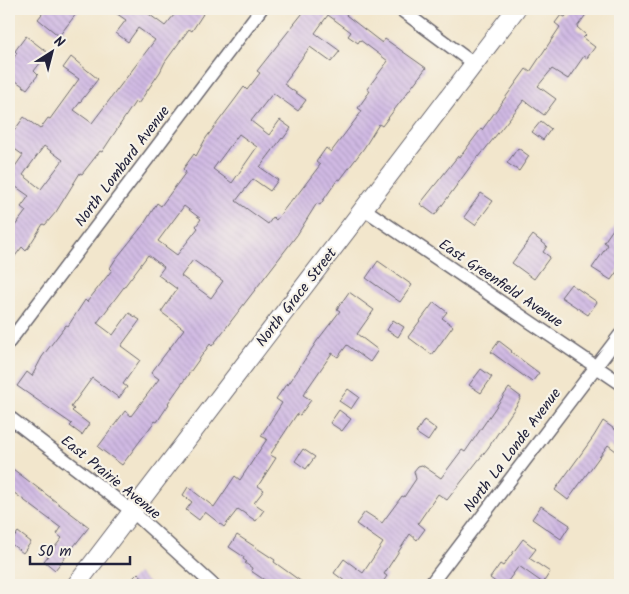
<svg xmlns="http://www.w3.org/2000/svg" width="629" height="594" viewBox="0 0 629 594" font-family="Kalam,sans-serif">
	<defs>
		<pattern id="building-back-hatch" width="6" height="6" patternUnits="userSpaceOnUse" patternTransform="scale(1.25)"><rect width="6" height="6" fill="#d0b9e3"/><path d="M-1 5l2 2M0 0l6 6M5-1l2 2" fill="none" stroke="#b29fc4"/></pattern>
	</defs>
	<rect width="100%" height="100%" fill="#f7f3e8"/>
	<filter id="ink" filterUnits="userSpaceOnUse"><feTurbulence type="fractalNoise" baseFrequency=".02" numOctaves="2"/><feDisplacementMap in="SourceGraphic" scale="10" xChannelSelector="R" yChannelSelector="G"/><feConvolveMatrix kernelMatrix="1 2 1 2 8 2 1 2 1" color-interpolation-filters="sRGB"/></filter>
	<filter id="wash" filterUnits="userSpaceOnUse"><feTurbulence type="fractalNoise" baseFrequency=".0096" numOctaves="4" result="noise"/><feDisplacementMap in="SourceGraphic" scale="20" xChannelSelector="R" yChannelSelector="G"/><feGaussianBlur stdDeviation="1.12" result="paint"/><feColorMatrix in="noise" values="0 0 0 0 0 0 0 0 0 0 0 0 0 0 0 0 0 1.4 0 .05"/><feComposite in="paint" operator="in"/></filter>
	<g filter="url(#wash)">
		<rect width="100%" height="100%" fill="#f2e6cc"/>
		<g id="blocks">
			<!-- building -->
			<path fill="url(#building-back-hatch)" fill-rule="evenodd" d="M46,9h34l-21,27 -21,-17z
				M110,9h32l23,17 14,-17h18l6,5 -11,17 -3,-2 -24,33 -5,10 -22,32 -3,-2 -33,50 -2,-1 -18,23 -2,-1 -24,39 -11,13 -2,-1 -17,27 -4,-4 -13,17v-30l17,-23 -5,-4 8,-11 -20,-14v-7l14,-20 -14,-10v-19l5,5 10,-14 16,12 8,-11 2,1 29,-40 -16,-11 8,-11 27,22 -24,31 18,13 63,-83 -17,-12 -10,14 -12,-9 10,-13zM44,146l19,14 -22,29 -18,-14z
				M306,9h44l-4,6 36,28 3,-4 41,29 -44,58 -3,-2 -15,24 -24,32 -2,-1 -18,26 -3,-2 -20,32 -85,111 -2,-2 -42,59 1,1 -12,18 -2,-1 -33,44 -24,-18 27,-36 6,5 28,-37 -8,-6 33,-44 -23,-17 16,-23 -19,-14 6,-8 -16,-12 -51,68 16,12 16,-22 11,7 -19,26 19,14 -17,24 4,3 -8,11 -27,-20 -21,29 3,2 -2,2 17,13 -7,11 -12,-9 2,-2 -55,-38 10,-14 5,4 10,-19 24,-32 2,1 17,-26 2,2 25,-32 -2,-2 5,-8 29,-36 13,-21 4,3 25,-34 -3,-3 11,-15 2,2 10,-18 30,-40 8,-11 3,3 13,-17 -3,-2zM328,15l23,17 -3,4 10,7 2,-3 28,21 -21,28 3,2 -12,17 4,3 -31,41 -5,-4 -10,14 4,3 -26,34 -1,-1 -17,22 -3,-3 -5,7 -32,-23 17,-22 17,12 8,-11 -18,-13 22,-29 1,1 8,-11 -11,-8 -11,15 -18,-14 22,-28 25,18 8,-11 -22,-16 7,-9 -1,-1 20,-27 21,15 9,-11 -25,-18zM239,134l18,13 -25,36 -19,-14zM184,206l17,13 -5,7 2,2 -21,27 -19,-14zM193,260l30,21 -12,17 -30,-22z
				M571,9h19l-13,18 9,8 -3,3 12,9 -8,11 -3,-2 -16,23 -16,-10 -14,17 18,13 -12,16 -20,-15 -45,57 -1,-1 -43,59 -15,-11 38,-48 2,1 21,-28 1,1 44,-61 4,3 30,-45 -5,-4 6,-8 4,2z
				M26,36l22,17 -14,18 4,4 -11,14 -11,-8 -7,10v-27l8,-11 -2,-2z
				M541,121l10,8 -8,11 -11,-8z
				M518,148l11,8 -10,15 -12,-8z
				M481,193l12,8 -18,24 -11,-8z
				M620,219v48l-9,13 -19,-12 16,-23 -4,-3z
				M533,235l14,11 -4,6 7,5 -16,22 -22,-16z
				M378,261l34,24 -12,17 -34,-24z
				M571,284l26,18 -9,13 -27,-18z
				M349,292l25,18 -17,24 21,16 -8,12 -23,-17 -9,12 -6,-4 -29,42 8,5 -11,15 -3,-1 -27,41 6,3 -18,28 6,4 -10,13 10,7 -8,11 -18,-12 -14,18 -19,-15 -6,8 -13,-10 6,-8 -9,-7 5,-8 26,20 21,-31 5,4 27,-41 -6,-3 21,-33 -6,-4 11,-16 1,2 29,-44 23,-30 -3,-2z
				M434,302l13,10 -5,6 11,8 -21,29 -24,-18z
				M393,320l11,7 -6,10 -11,-7z
				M499,341l13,10 -1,1 28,21 -7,9 -41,-30z
				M481,369l11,8 -11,16 -12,-8z
				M509,388l12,9 -3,6 -30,45 -41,52 -9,-6 -20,29 7,6 -8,11 -7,-6 -26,40 3,2 -6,9h-31l-16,-12 10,-14 19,14 20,-30 -27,-19 9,-12 17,11 20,-27 2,1 12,-18 -2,-8 4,-5 4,-1 19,13 21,-28 3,2z
				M348,389l11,8 -8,12 -12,-8z
				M339,410l12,9 -9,12 -12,-8z
				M424,420l12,9 -8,12 -12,-8z
				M603,421l17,12v13l-4,5 -8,-6 -40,55 -13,-10 39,-54z
				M303,449l12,8 -9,12 -11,-8z
				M9,466l80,61 -34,43 -11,-9 18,-23 -5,-4 4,-6 -52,-39z
				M541,506l29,19 -9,14 -29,-20z
				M18,532l13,10 -8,11 -13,-10z
				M237,535l38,25 -1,2 32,23h-34l-21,-14 1,-3 -7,-5 2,-1 -4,-3 1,-2 -15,-10z
				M523,539l13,10 -7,9 21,14 -7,11 -24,-17 -14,19h-5l-10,-7 10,-14 3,2z
				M138,573l13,12h-25z"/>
		</g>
	</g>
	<g filter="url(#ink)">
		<use href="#blocks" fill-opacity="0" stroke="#6b676e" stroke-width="1"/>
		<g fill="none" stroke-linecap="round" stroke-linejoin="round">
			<defs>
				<path id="street" d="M400,9l74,55
					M364,209l256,174
					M9,342l252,-333
					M9,417l124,95 80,73
					M430,585l190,-250"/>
				<path id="secondary" d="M76,585l440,-576"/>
			</defs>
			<!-- street casing -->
			<use href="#street" stroke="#6b676e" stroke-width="15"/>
			<!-- secondary casing -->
			<use href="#secondary" stroke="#6b676e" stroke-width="20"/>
			<!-- street -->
			<use href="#street" stroke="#fff" stroke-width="12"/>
			<!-- secondary -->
			<use href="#secondary" stroke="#fff" stroke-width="18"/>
		</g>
	</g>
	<g text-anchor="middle" stroke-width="4.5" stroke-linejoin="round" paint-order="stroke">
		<!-- street labels -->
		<g font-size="15" fill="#22223b" stroke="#f7f3e8">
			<text transform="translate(122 166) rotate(-53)" y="5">North Lombard Avenue</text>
			<text transform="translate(501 283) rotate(34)" y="5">East Greenfield Avenue</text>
			<text transform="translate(296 297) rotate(-52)" y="5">North Grace Street</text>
			<text transform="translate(512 450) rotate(-53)" y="5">North La Londe Avenue</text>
			<text transform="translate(111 477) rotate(39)" y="5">East Prairie Avenue</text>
		</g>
	</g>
	<!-- margin -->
	<rect width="629" height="594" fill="none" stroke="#f7f3e8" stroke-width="30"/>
	<!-- north arrow -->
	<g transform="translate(52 52) rotate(36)" stroke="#f7f3e8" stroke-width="4" paint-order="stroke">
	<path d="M0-4L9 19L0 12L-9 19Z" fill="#22223b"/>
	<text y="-8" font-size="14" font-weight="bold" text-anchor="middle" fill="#22223b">N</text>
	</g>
	<!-- scale -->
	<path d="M30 556v8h100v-8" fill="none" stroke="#22223b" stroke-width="2.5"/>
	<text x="38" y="556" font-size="15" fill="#22223b" stroke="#f7f3e8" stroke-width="4" paint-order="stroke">50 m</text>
</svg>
